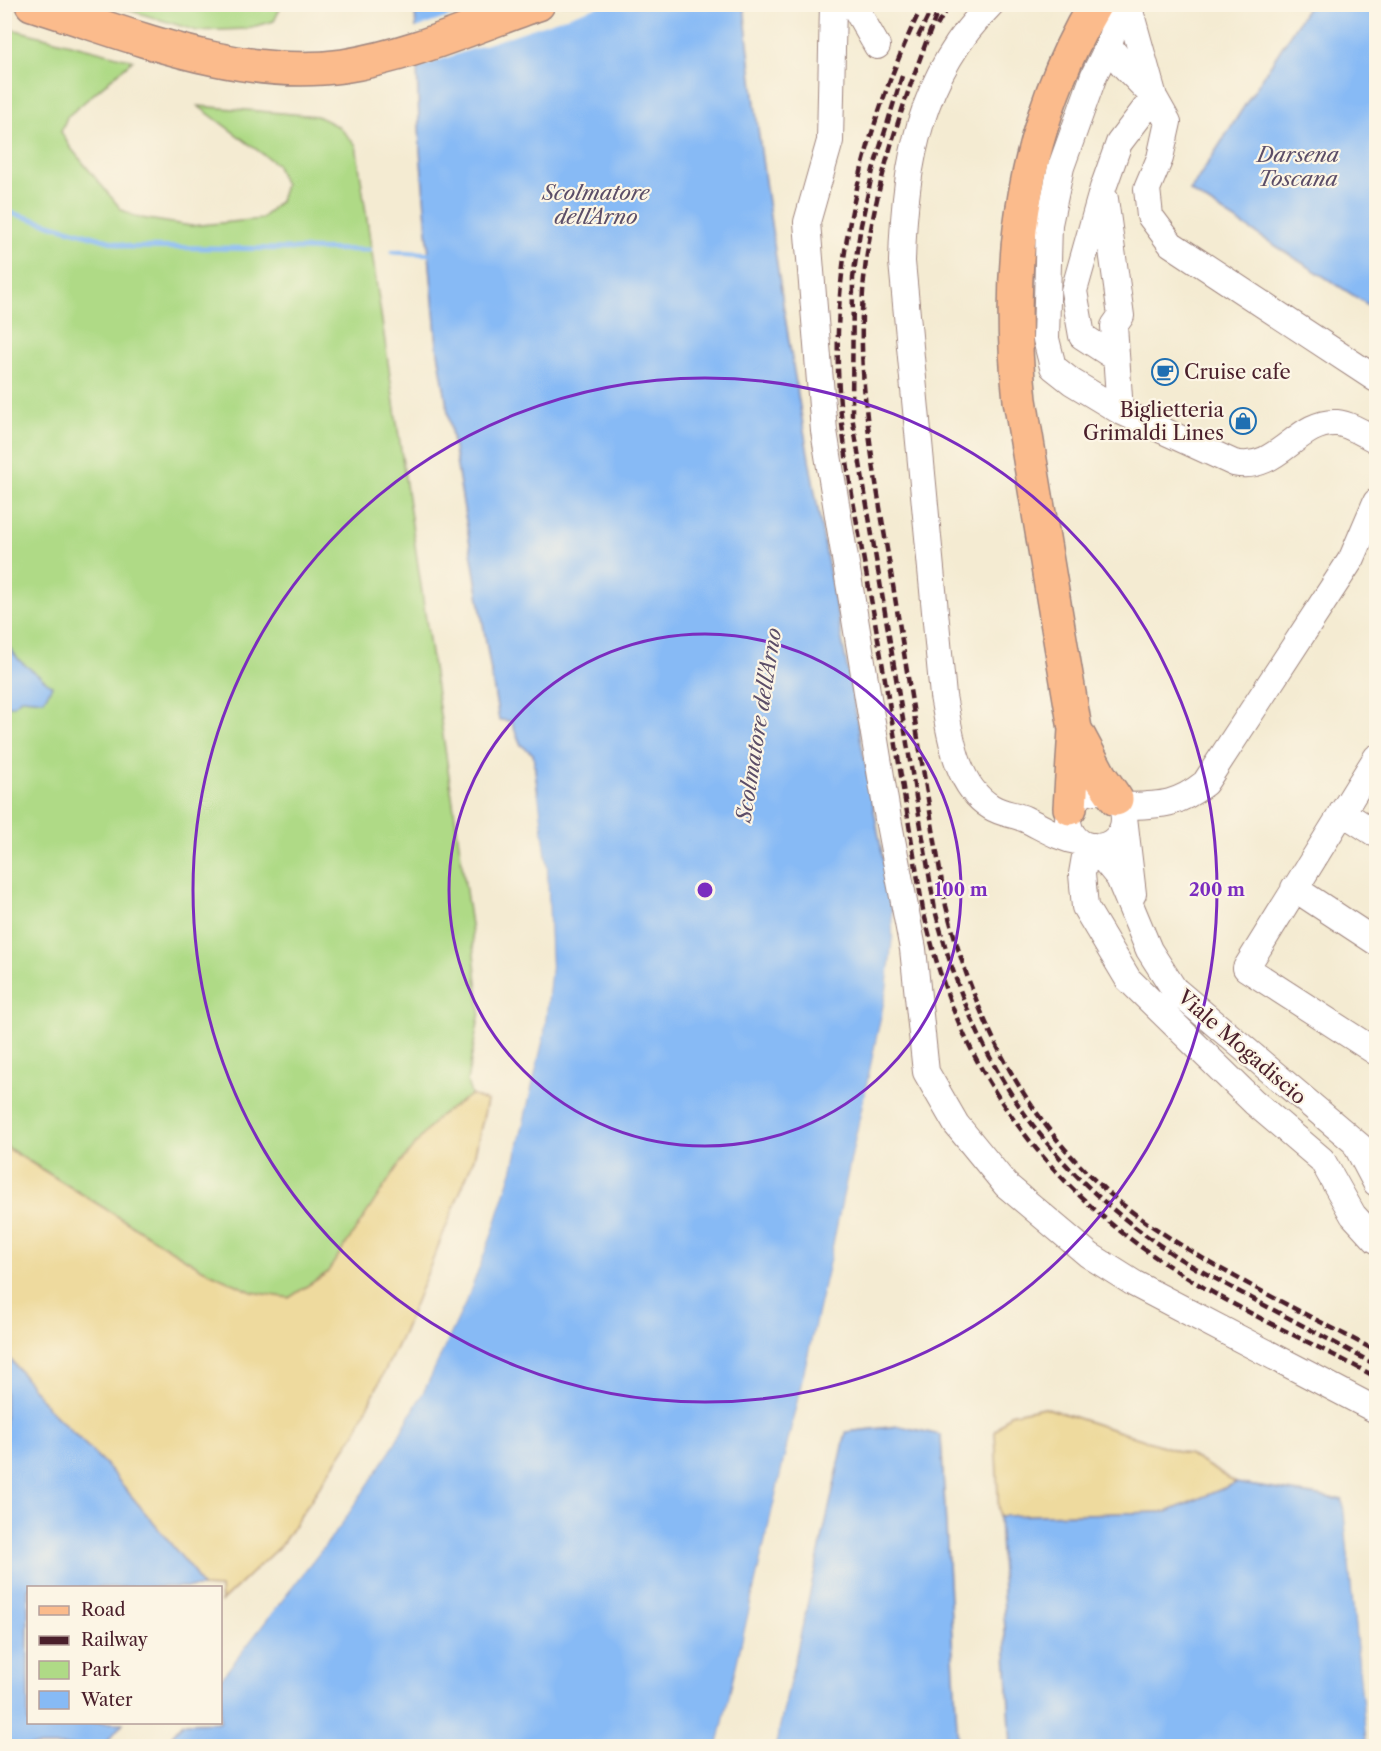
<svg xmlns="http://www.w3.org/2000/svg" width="1381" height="1751" viewBox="0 0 1381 1751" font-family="'Libre Caslon Text',serif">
	<rect width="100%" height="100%" fill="#fcf5e5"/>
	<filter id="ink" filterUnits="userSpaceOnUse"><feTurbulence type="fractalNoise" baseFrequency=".0167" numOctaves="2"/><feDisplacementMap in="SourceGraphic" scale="12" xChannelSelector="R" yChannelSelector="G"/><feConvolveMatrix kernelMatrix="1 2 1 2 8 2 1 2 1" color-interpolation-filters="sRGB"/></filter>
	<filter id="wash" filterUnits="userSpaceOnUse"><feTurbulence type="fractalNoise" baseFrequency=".008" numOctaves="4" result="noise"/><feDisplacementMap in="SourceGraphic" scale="24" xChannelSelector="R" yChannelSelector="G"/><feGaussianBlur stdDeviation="1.35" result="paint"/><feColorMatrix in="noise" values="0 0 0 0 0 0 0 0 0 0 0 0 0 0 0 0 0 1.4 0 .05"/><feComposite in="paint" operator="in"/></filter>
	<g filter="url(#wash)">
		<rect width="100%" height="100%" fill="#f4ebd2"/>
		<!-- green -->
		<path fill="#afda86" stroke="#7c7c58" stroke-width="1.5" d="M112,5h170l-8,16 -29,8 -48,2z
			M4,27l129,33 -66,57 -6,15 9,15 51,62 14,8 56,9 70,-7 19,-18 5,-16 -9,-21 -78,-58 119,10 22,11 17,18 115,780 9,87 -13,69 4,14 -33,22 -37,46 -74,110 -38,25 -37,-6 -50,-23 -197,-123z"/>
		<!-- sand -->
		<path fill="#eeda9e" stroke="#9c7c64" stroke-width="1.5" d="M471,1095l16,6 -13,57 -71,175 -48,100 -73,111 -61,58 -1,-14 -18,-1 -9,-16 -88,-107 -56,-55 -44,-57 -1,-206 198,123 50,23 37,6 38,-25 73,-110 38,-46z
			M1044,1407l146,48 46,28 -69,29 -168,4 -4,-84 15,-18z"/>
		<!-- water -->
		<path fill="#87baf5" stroke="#686c90" stroke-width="1.5" d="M415,5h329c28,281 84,559 136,837l12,69 1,25 -6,53 -58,276 -111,481h-555l20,-23 37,-1 1,-44 119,-152 50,-75 35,-63 41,-87 26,-68 20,-63 32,-136 7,-67 -4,-99 -14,-114 -12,-9 -10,-24 -12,-1 -62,-374 -17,-195z
			M1309,5h67v305l-186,-119z
			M5,642l15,19 32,25 -8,14 -22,-2 -8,7 -9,2z
			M5,1352l44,57 56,55 88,107 9,16 -174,1v134l95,1 -20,23h-98z
			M899,1426l42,9 17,311h-183l71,-314z
			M1236,1483l107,17 24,246h-356l-12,-230 168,-4z"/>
		<!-- pier -->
		<path fill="#f4ebd2" d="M484,5h118l-188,64 -1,-40z
			M538,794l9,74 4,99 -7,67 -32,136 -20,63 -26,68 -41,87 -35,63 -50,75 -119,152 -1,-4 117,-150 51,-74 34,-63 41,-87 26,-68 20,-63 32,-135 7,-67 -4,-98 -9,-74z
			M892,911h3l1,26 -6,52 -58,276 -110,481h-4l111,-481 58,-276 6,-53z
			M846,1429l-71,317h-3l63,-278 8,-36z
			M1343,1497l3,3 24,246h-3z"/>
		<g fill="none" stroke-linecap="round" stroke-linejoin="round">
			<!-- stream -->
			<path stroke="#87baf5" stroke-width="5" d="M4,211l126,36 239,3
				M393,252l43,2"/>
		</g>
	</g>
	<g filter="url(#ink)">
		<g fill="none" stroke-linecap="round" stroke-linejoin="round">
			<defs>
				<path id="minor" d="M833,4l-3,137 -23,81 17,209 64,388 25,130 13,123 30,52 50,61 83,70 46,29 241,126
					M853,4l24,42
					M991,4c-71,71 -87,161 -89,258l41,434c7,37 12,89 48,111 11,7 23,7 34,12 19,9 33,19 55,23
					M1120,4l-11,41 -15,30 -33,92 -12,57 -3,115 7,28 19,15 48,29 114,52c44,10 63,-43 103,-40 12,1 28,11 39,17
					M1128,4l26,93 14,25 -8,36 -13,31 3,27 21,28 205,135
					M1109,45l13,19 32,33 -35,46 -16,45 -29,103 8,45 34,22
					M1105,199l16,117 -7,10 6,85
					M1376,758l-130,210 130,84
					M1068 819a28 28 0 1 1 56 0a28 28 0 1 1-56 0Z
					M1121,806c37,-1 54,1 84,-23l147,-225 24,-56
					M1342,812l34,22
					M1124,817l9,77
					M1087,845l-5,29 3,33 43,72 126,123 68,58 31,55 23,25
					M1093,846l26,32 30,72 25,39 202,171
					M1294,888l82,54
					M1357,1147l19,36"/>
				<path id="major" d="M32,4c98,30 206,77 311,62 66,-10 132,-40 195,-62"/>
				<path id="highway" d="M1077,733l23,43 16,23
					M1070,808l5,-79 -55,-329c-15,-138 3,-274 75,-396"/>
			</defs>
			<!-- minor casing -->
			<use href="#minor" stroke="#9f857e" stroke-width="28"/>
			<!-- major casing -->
			<use href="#major" stroke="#9f857e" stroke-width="36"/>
			<!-- highway casing -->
			<use href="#highway" stroke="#9f857e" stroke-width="36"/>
			<!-- minor -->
			<use href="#minor" stroke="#fff" stroke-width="26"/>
			<!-- major -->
			<use href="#major" stroke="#fbbb8c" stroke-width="33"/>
			<!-- highway -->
			<use href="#highway" stroke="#fbbb8c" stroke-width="33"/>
			<!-- rail -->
			<path stroke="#4a1f2b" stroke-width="4.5" stroke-dasharray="9 4.5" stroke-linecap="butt" d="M923,4c-63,130 -98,275 -81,420 8,72 24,143 36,215 16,91 30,181 45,271 7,28 14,56 24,83 42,116 123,210 225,275 65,42 137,73 204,109
				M936,16c-33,86 -63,171 -72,263 -9,99 11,197 27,294 18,111 36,222 55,333 32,126 91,240 200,316 72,50 153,88 230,129
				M937,26l12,-22
				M918,37l16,-33
				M902,76l-29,94 -12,55 -8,53 -1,138 83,494c40,155 108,258 242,347 19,12 40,22 59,33 47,25 94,50 140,75"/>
		</g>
	</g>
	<!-- distance rings -->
	<g fill="none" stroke="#7b2cbf" stroke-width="3">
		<circle cx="705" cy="890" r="256"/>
		<circle cx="705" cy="890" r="512"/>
	</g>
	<!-- icons -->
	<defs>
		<symbol id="cafe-ring" viewBox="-11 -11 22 22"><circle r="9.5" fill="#fcf5e5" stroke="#1f6fb2" stroke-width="1.5"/><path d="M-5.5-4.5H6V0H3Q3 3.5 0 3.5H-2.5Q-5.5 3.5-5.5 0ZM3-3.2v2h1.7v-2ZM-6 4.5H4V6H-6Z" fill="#1f6fb2"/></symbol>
		<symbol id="shop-ring" viewBox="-11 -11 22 22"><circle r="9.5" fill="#fcf5e5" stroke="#1f6fb2" stroke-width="1.5"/><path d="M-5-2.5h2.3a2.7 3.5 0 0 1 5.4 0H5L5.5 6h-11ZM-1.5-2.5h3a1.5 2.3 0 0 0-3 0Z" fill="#1f6fb2"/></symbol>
	</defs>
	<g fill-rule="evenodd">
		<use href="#cafe-ring" x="1150" y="357" width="30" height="30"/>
		<use href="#shop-ring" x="1228" y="406" width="30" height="30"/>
	</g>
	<g text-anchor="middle" stroke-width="4.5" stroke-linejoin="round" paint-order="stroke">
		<!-- poi labels -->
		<g font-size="20" fill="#4a1f2b" stroke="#fcf5e5" text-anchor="start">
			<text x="1184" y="379">Cruise cafe</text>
			<text x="1224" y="417" text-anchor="end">Biglietteria<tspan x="1224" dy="23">Grimaldi Lines</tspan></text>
		</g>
		<!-- street labels -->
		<g font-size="20" fill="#4a1f2b" stroke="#fcf5e5">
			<text transform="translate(1242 1047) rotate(41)" y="7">Viale Mogadiscio</text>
		</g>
		<!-- water labels -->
		<g font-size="21" font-style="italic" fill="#5c4e68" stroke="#fcf5e5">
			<text x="1298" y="162">Darsena<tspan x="1298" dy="24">Toscana</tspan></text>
			<text x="596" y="200">Scolmatore<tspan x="596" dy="24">dell'Arno</tspan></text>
			<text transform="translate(759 725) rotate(-81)" y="7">Scolmatore dell'Arno</text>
		</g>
	</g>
	<circle cx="705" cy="890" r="9" fill="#7b2cbf" stroke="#fcf5e5" stroke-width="3"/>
	<g font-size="18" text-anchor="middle" font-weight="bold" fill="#7b2cbf" stroke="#fcf5e5" stroke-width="4.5" stroke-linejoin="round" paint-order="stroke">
		<text x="961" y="896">100 m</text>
		<text x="1217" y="896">200 m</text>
	</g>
	<!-- margin -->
	<rect width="1381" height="1751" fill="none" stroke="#fcf5e5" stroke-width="24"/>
	<!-- legend -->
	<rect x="27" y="1586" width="195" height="138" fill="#fcf5e5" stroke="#b59f9b" stroke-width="1.5"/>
	<rect x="39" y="1606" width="30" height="9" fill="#fbbb8c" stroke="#b59f9b" stroke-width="1.5"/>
	<text x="81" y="1616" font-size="18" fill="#4a1f2b">Road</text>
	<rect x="39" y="1636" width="30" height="9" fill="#4a1f2b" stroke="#b59f9b" stroke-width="1.5"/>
	<text x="81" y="1646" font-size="18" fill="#4a1f2b">Railway</text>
	<rect x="39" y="1661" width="30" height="18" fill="#afda86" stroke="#b59f9b" stroke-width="1.5"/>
	<text x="81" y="1676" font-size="18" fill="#4a1f2b">Park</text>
	<rect x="39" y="1691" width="30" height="18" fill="#87baf5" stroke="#b59f9b" stroke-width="1.5"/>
	<text x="81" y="1706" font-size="18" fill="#4a1f2b">Water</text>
</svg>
